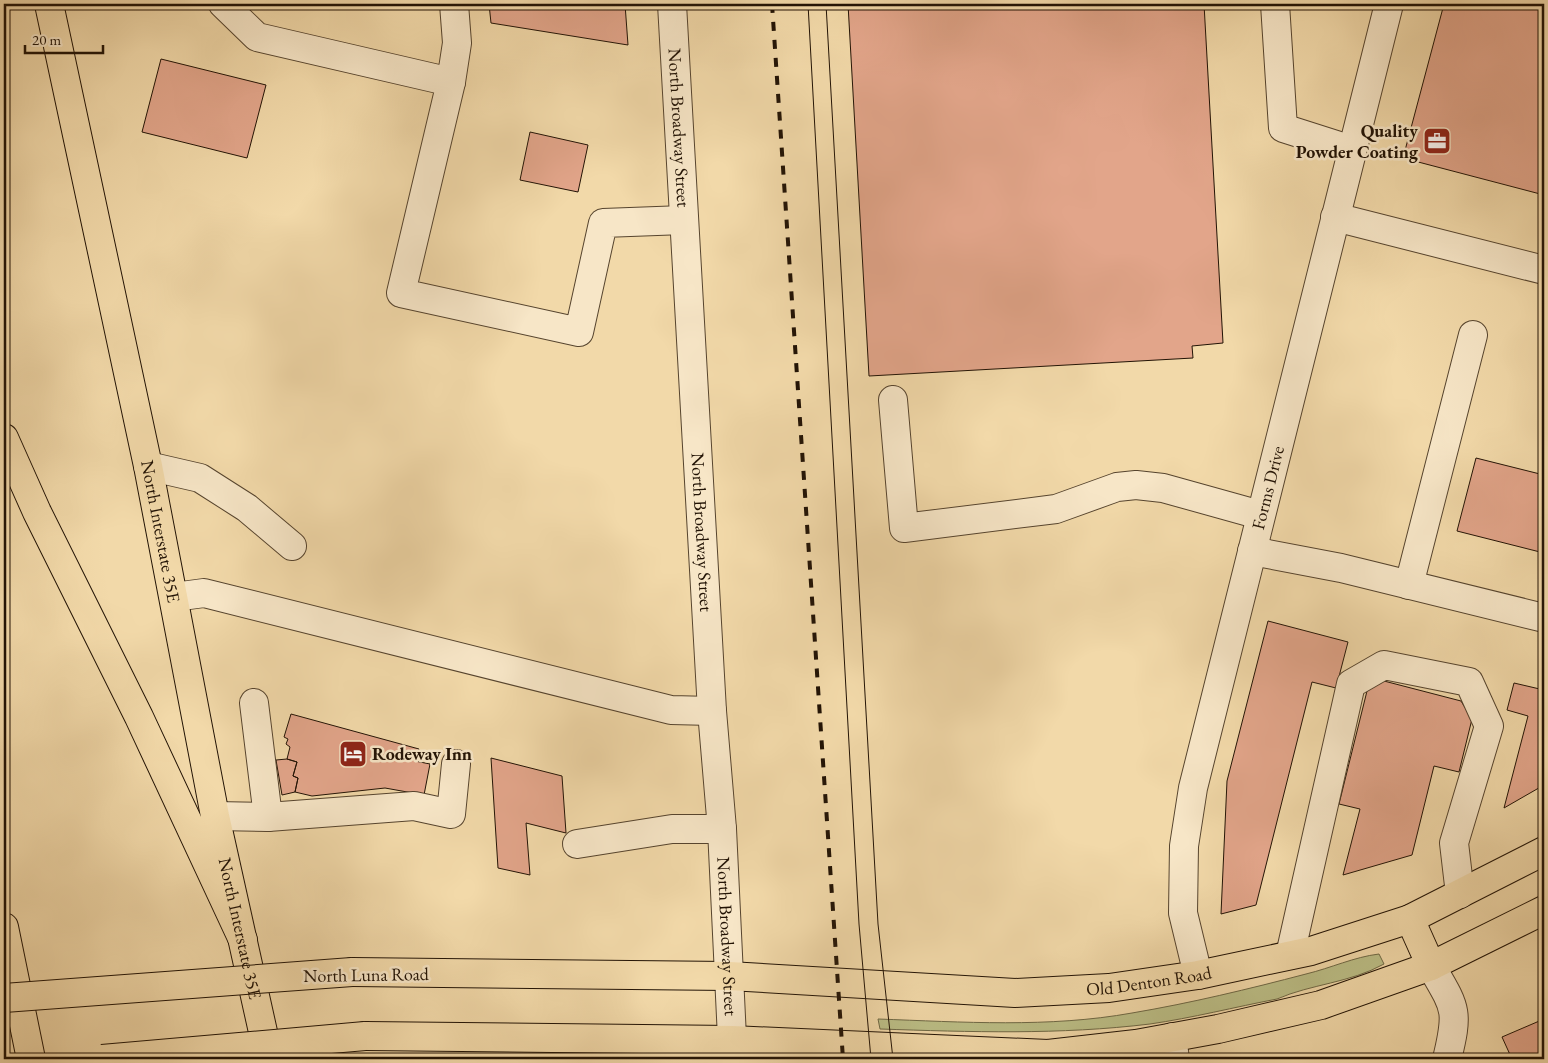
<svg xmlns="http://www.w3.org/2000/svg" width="1548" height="1063" viewBox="0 0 1548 1063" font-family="'EB Garamond',serif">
	<rect width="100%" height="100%" fill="#f2d9a9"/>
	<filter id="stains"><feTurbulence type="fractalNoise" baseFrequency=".004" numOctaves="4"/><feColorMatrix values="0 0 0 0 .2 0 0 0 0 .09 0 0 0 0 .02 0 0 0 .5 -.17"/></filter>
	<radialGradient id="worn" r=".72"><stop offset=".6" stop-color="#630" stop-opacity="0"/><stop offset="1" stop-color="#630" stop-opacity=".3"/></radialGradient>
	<!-- green -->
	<path fill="#bcbf87" stroke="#6f6946" d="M1379,954l5,10c-34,19 -73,20 -107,35 -42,8 -85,19 -127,25 -90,11 -180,8 -270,5l-2,-10c84,3 171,9 254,-6 59,-10 117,-24 174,-39 25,-6 48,-17 73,-20z"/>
	<!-- building -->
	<path fill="#e2a58a" stroke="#221305" d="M489,4h136l3,41 -137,-22z
		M848,4h356l19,339 -31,3 1,12 -324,18z
		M1444,4h100v191l-141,-37z
		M161,59l105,26 -19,73 -105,-26z
		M530,132l58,13 -10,47 -58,-12z
		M1476,458l68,17v78l-87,-22z
		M1268,621l80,21 -12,46 -24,-6 -56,223 -35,9 6,-133z
		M1384,681l77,20 11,18 -13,53 -25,-6 -22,89 -69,20 17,-66 -21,-5 28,-113z
		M1514,683l30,7v95l-40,23 24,-92 -21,-6z
		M291,714l128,35 -4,12 15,3 -6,31 -39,-7 -73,8 -17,-4 3,-14 -5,-2 4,-14 -10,-3 3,-12 -4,-3 2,-5 -4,-2z
		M491,758l71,18 4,57 -40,-10 4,52 -32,-7z
		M287,759l10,3 -4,14 5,2 -3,14 -13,3 -6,-35z
		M1544,1019v40h-32l-10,-22z"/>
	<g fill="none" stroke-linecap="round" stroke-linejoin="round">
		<defs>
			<g id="minor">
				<path d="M223,4l34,33 194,45 6,-39 -3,-39"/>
				<path id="s1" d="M672,4l40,707 10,118 11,230"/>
				<path d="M1275,4l8,124 69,22"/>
				<path d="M451,82l-50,211 178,39 24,-109 81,-3"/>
				<path d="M1335,217l209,53"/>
				<path d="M893,400l11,128 152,-19 61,-22 19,-2 27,3 97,27"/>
				<path d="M148,466l52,12 47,30 45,38"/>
				<path d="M1252,551l89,17 203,50"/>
				<path d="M1409,585l64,-250"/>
				<path d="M174,597l30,-4 467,117 41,1"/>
				<path d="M254,703l14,114"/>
				<path d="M215,816l53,1 146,-11 37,8 5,-50"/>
				<path d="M577,844l95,-15h50"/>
				<path d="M1290,955l61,-271 33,-19 85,17 20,44 -35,117 6,51"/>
				<path d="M1431,966c25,43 28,44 16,93"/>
				<path id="s2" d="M1198,975l-15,-62 1,-67 9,-58 196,-784"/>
				<path d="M1172,1037l3,22"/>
			</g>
			<g id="major">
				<path id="s3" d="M49,4l99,462 67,350 54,243"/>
				<path d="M1410,919l21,47"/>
				<path id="s4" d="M352,972l377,4 286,17 94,-5 89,-13 113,-24 99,-32 134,-68"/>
				<path d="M365,1036l367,4 316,14 88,-10 82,-15 103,-24 110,-39 113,-56"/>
			</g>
			<path id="highway" d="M4,438l33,74 102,205 104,223
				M4,927l27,132"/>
		</defs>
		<!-- minor casing -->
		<use href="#minor" stroke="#56442e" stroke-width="30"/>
		<!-- major casing -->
		<use href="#major" stroke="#221305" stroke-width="30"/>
		<!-- highway casing -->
		<use href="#highway" stroke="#221305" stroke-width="30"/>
		<!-- minor -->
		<use href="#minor" stroke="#f7e6c7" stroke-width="28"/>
		<!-- major -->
		<use href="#major" stroke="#f2d9a9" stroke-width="28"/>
		<!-- highway -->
		<use href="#highway" stroke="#f2d9a9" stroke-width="28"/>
		<!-- tram -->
		<path stroke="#221305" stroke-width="1" d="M808,4l51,920 12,135
			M826,4l52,920 15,135"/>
		<!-- rail -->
		<path stroke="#221305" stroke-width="4" stroke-dasharray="9 9" stroke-linecap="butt" d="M772,4l71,1055"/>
		<defs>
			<path id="major-bridge" d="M4,998l348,-26
				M102,1059l263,-23"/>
		</defs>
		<!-- major-bridge casing -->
		<use href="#major-bridge" stroke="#221305" stroke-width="30" stroke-linecap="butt"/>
		<!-- major-bridge -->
		<use href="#major-bridge" stroke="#f2d9a9" stroke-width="28"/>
	</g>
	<!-- icons -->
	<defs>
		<symbol id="office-square" viewBox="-11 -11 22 22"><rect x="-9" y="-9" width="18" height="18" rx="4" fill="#8f2418" stroke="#f7e6c7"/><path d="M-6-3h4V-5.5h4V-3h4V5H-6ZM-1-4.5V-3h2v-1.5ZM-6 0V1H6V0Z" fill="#fff"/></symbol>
		<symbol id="hotel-square" viewBox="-11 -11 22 22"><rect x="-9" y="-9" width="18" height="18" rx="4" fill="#8f2418" stroke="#f7e6c7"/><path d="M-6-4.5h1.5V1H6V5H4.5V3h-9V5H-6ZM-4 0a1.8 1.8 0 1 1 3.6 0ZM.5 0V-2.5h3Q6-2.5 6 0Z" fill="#fff"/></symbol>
	</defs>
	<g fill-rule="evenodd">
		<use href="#office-square" x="1421" y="125" width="32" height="32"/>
		<use href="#hotel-square" x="337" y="738" width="32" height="32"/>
	</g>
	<g text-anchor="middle" stroke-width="5" stroke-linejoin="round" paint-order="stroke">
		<!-- street labels -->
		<g font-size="18" fill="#221305" stroke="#f7e6c7">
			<text dy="6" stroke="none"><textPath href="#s1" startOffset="124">North Broadway Street</textPath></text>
			<text dy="6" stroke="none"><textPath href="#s2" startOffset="499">Forms Drive</textPath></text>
			<text dy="6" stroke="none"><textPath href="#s3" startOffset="539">North Interstate 35E</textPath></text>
			<text dy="6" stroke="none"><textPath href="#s1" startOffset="529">North Broadway Street</textPath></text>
			<text dy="6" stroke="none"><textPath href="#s3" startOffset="944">North Interstate 35E</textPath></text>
			<text dy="6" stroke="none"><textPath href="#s1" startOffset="934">North Broadway Street</textPath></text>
			<text transform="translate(366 975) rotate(-1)" y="6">North Luna Road</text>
			<text dy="6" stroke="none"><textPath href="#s4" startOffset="798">Old Denton Road</textPath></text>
		</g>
		<!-- poi labels -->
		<g font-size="18" font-weight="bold" fill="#221305" stroke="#f7e6c7" text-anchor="end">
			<text x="1418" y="137">Quality<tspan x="1418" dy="21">Powder Coating</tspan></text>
			<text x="372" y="760" text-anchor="start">Rodeway Inn</text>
		</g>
	</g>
	<!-- margin -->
	<rect width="1548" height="1063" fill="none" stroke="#f2d9a9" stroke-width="20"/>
	<rect x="5" y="5" width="1538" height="1053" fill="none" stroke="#221305" stroke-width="2.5"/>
	<rect x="10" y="10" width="1528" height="1043" fill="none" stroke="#221305"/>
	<!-- scale -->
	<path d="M25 45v8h78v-8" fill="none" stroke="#221305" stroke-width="2.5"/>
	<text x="32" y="45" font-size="15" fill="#221305" stroke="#f7e6c7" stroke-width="4" paint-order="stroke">20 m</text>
	<rect width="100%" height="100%" filter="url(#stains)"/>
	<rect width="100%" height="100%" fill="url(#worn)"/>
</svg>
